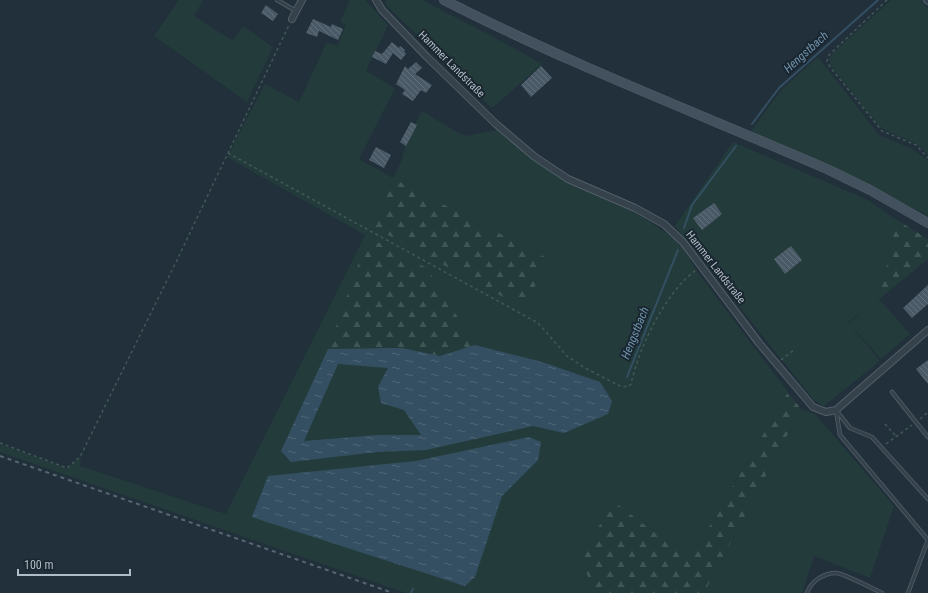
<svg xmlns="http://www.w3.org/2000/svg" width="928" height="593" viewBox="0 0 928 593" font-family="'Roboto Condensed',sans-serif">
	<defs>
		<pattern id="forest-firs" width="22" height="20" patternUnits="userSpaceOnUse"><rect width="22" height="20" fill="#233c3b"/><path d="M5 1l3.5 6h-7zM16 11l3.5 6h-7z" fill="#405656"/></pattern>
		<pattern id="water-ripples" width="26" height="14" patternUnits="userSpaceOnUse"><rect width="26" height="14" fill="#344f62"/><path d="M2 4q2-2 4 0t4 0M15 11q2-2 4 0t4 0" fill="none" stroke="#4f6677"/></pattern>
		<pattern id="building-back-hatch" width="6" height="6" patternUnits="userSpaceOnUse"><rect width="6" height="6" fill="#4a5a67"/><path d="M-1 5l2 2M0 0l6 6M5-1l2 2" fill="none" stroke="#62707b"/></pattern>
	</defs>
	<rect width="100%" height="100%" fill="#21303b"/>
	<!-- green -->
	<path fill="#233c3b" d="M179,0h24l-9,16 39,25 10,-15 30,21 -26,55 -93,-66z
		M350,0h15l23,25 -22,46 29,17 -36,71 34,19 9,-18 4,-18 16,-31 33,20 11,5 32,-6 39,32 49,28 34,15 29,16 26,18 9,11 15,24 89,118 -58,99 -46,102h-278l-406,-141v-8l66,24 15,-11 -1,9 146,48 139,-279 -138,-78 38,-73 34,18 28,-60 10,4 9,-21 -6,-3z
		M386,0h36l66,34 54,30 -50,44 -106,-103z
		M891,0h30l7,9v146l-11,-11 -32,-14 -7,-5 -47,-59 -2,-7 3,-5z
		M818,57l61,78 31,13 18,12v56l-57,-30 -47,-23 -73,-32 31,-42z
		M733,142l133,57 31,21 -18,79 31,35 -29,25 -32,-36 17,-14 -18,13 32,39 -56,45 -10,-6 -139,-174z
		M801,409l14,5 79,92 -24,72 -56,-22 -12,37h-98z"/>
	<!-- forest -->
	<path fill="url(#forest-firs)" d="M394,179l151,78 -18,53 -154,-83z
		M897,220l31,19v20l-49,40z
		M368,237l59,31 48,77 -35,11 -38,-8 -74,1z
		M788,392l13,17 -97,184h-107l-20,-37 39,-53 74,57z"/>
	<!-- water -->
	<path fill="url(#water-ripples)" fill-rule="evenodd" d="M475,345l67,17 58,20 12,19 -4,13 -44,19 -31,-7 -107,24 -49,2 -86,10 -10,-11 47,-102 74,-1 38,8zM338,364l50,4 -10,19 3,16 23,7 17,25h-43l-74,6z
		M529,437l12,5 -3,18 -36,36 -27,81 -10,9 -213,-69 16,-41 148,-15z"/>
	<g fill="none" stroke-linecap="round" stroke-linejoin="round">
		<!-- stream -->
		<path stroke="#344f62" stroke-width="2" d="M752,124l27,-36 99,-88
			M684,228l8,-23 44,-59
			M627,377l51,-127
			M411,593l2,-4"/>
	</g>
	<!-- building -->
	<path fill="url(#building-back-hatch)" d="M266,5l12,9 -5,7 -12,-8z
		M313,19l18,8 1,-3 11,5 -5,11 -19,-9 -2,6 -11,-4z
		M392,42l7,6 1,-2 5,4 -1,1 2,3 -5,6 -8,-7 -7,11 -14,-7 3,-6 7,3z
		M416,62l6,6 -7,6 17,11 -6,8 -5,-3 -8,11 -11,-7 3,-4 -9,-6 9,-18 3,3z
		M541,66l11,12 -21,19 -10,-12z
		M411,122l6,3 -11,21 -6,-4z
		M376,147l15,8 -7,13 -15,-8z
		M714,203l8,11 -20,16 -9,-12z
		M791,246l11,14 -17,14 -11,-15z
		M928,285v19l-16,14 -9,-10z
		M928,360v24l-12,-15z"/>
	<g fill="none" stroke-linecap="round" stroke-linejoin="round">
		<defs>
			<path id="lane" d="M277,0l19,11
				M892,392l36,45
				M807,593c4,-12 17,-20 29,-20 6,0 38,16 46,20
				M908,593l20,-53 -88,-105 -4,-25 14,18 22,9 56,62"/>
			<path id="street" d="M376,0l6,10 45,47 69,67 39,33 33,22 67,29 29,16 19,18 76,101 54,64 13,5 10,-2 92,-80
				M927,0l1,1
				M292,19l10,-19"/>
			<path id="secondary" d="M444,0c125,64 256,114 385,170l41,20 58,33"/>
		</defs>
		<!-- lane casing -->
		<use href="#lane" stroke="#535f69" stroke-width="4.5"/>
		<!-- street casing -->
		<use href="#street" stroke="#535f69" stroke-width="8"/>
		<!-- secondary casing -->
		<use href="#secondary" stroke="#535f69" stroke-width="10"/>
		<!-- path -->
		<path stroke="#415857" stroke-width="1.5" stroke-dasharray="3 3" stroke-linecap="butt" d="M887,0l-58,55 -2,6 3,6 52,64 34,14 12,13
			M228,153l310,170 29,33 18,12 35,18 8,1 3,-3c8,-37 34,-91 65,-114
			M781,360l13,-10
			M920,419l7,-6
			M885,424l11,12
			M0,443l67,25 13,-11 97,-197 112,-235
			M886,444l26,-19"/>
		<!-- lane -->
		<use href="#lane" stroke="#35414b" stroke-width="3"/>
		<!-- street -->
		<use href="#street" stroke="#35414b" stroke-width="6"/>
		<!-- secondary -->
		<use href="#secondary" stroke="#43515e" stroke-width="9"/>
		<!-- rail -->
		<path stroke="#576672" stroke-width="2" stroke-dasharray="4 4" stroke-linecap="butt" d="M0,456l393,137"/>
	</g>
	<g text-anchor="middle" stroke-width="4" stroke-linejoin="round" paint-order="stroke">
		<!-- street labels -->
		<g font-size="11" fill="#b0bcc7" stroke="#1a2630">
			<text transform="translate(452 64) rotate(45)" y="4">Hammer Landstraße</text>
			<text transform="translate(716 267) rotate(52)" y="4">Hammer Landstraße</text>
		</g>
		<!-- water labels -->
		<g font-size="12" font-style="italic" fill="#6f93ab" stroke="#1a2630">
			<text transform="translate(806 52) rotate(-42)" y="4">Hengstbach</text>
			<text transform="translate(635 333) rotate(-68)" y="4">Hengstbach</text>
		</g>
	</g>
	<!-- scale -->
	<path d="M18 569v6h112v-6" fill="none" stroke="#b0bcc7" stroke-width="2"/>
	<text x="24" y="569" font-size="12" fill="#b0bcc7" stroke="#1a2630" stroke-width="3" paint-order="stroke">100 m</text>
</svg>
